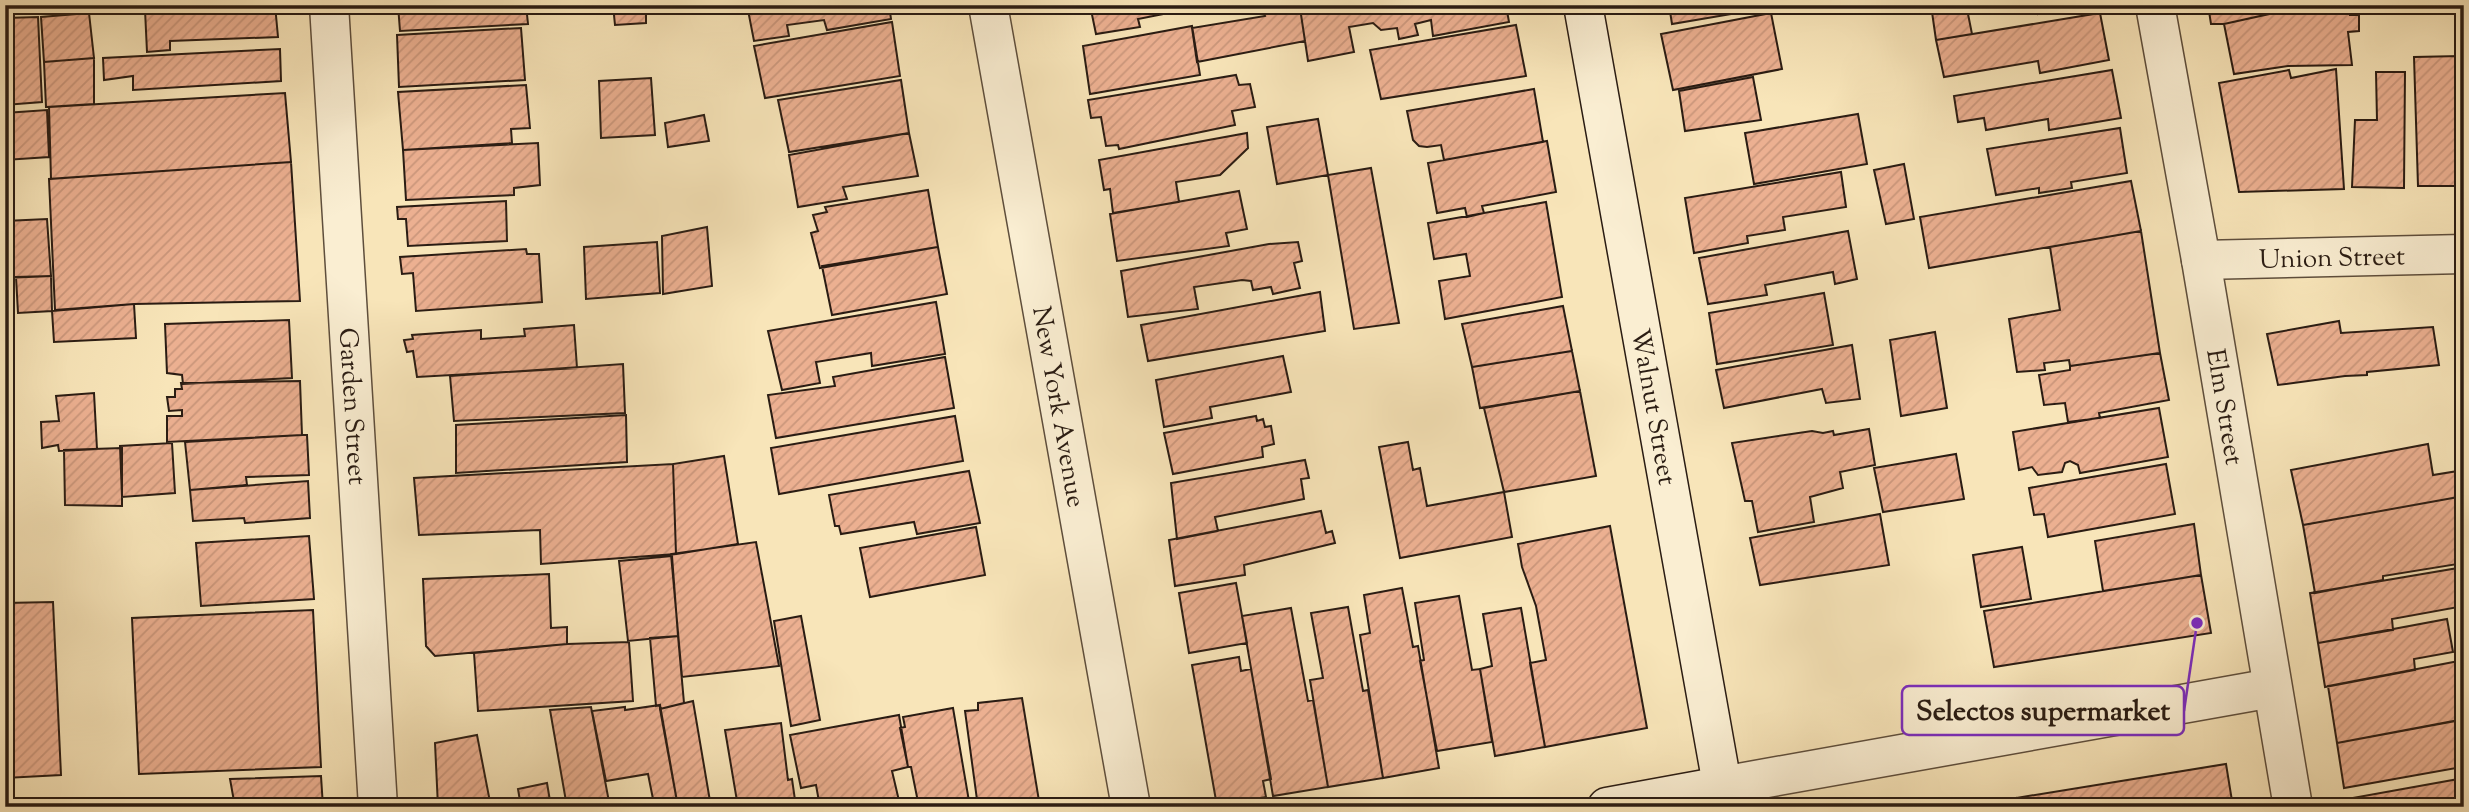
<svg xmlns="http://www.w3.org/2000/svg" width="2469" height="812" viewBox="0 0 2469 812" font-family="'Sorts Mill Goudy',serif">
	<defs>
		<pattern id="building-hatch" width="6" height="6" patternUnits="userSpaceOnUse" patternTransform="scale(1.75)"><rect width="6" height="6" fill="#ecb091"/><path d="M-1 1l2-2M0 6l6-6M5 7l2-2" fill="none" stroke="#cb977c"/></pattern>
	</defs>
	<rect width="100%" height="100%" fill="#f8e5b9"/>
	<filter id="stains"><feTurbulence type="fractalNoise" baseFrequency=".00286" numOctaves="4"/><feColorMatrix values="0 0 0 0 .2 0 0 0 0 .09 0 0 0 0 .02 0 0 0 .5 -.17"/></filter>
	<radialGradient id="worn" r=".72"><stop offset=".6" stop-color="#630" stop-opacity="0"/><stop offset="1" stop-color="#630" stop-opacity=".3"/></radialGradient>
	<!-- building -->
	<path fill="url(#building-hatch)" stroke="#2a1c13" stroke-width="2" d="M232,5h43l3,32 -108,4v9l-23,2 -2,-42z
		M398,5h128l2,19 -128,7z
		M613,5h33v18l-31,2z
		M747,5h142l2,14 -64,11 -3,-10 -37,5 2,11 -35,5z
		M1090,5h119l-71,14 2,8 -44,7z
		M1316,5h190l3,17 -76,14 -2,-16 -16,4 3,11 -19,4 -2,-11 -16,2 -8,-7 -24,4 5,25 -46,9 -8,-53z
		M1669,5h85l1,5 -83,14z
		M1931,5h82l-45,9 4,20 -36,6z
		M2036,5h52l-50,9z
		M2208,5h233l-149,4 -68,15h-13z
		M2351,7l-1,8h9v16l-11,1 4,33 -64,1 -54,8 -10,-50 68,-15z
		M1300,8l5,33 -108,21 -5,-34 73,-12 -1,-3z
		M89,13l5,45 -50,4 -3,-45z
		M1771,13l11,56 -109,21 -12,-56z
		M2100,13l9,47 -69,13 -2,-12 -94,16 -8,-37z
		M38,17l4,85 -37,3v-87z
		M892,22l8,54 -135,22 -11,-52z
		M1516,25l10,51 -145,23 -11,-49z
		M1192,26l8,49 -110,19 -7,-48z
		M521,28l4,52 -126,7 -2,-52z
		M280,49l1,32 -148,9v-14l-29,4 -1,-22z
		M2460,56l1,16h3v114h-46l-4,-129z
		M94,58v46l-48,3 -2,-45z
		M2336,69l8,120 -105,3 -20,-109 70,-13 2,8z
		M2112,70l9,48 -72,12 -1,-11 -62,11 -2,-12 -26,4 -4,-26z
		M2376,72h29l-1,116 -52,-1 3,-67h22z
		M1236,75l3,10 11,-1 5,23 -23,4 3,14 -116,24 -1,-4 -12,1 -5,-29 -10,1 -3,-18z
		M1753,77l8,43 -76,11 -6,-40z
		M651,78l4,57 -54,3 -2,-57z
		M901,80l8,53 -120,19 -11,-52z
		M526,85l4,43 -19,1 1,14 -109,7 -5,-58z
		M1534,89l9,53 -99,18 -3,-15 -14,2 -8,-1 -6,-6 -6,-29z
		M285,93l6,69 -240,17 -2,-72z
		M47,110l2,47 -44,3v-47z
		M1858,114l9,50 -113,20 -9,-51z
		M704,115l5,26 -41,6 -3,-24z
		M1318,119l10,56 -51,9 -10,-57z
		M2120,128l7,45 -56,9 1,6 -33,5v-5l-43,7 -9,-46z
		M909,133l9,43 -75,11 4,12 -49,8 -9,-52z
		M1247,133l1,15 -28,27 -44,7 3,20 -66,11 -3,-24 -6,1 -5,-30z
		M1547,141l9,51 -74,14 2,7 -17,4 -2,-9 -28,5 -9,-50z
		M538,143l2,42 -26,3v7l-108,5 -3,-50z
		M291,162l9,139 -166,3 -79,6 -6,-131z
		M1904,164l10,55 -28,5 -12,-54z
		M1371,168l28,155 -45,6 -26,-154z
		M1841,172l5,35 -63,10 2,13 -38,6 1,7 -54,10 -9,-55z
		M2131,181l10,50 -212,37 -9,-51z
		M928,190l10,57 -118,21 -9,-35 7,-2 -5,-16 14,-3 -2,-5z
		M1239,191l8,38 -21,4 3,13 -112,15 -7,-47z
		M506,201l1,40 -99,5 -2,-27h-8l-1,-12z
		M1546,202l16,95 -117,22 -6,-38 31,-5 -4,-22 -32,5 -6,-36z
		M47,219l4,57 -46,2v-57z
		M707,227l5,59 -49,8 -1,-58z
		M1848,231l9,48 -22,5 -2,-12 -68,13 2,10 -59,9 -9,-46z
		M2141,231l19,122 -90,13 -1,-6 -25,3 1,7 -28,2 -8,-53 51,-9 -10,-63z
		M657,242l3,51 -74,6 -2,-52z
		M1298,242l4,19 -8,2 6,25 -27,6 -2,-7 -18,3 -2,-9 -9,-1 -48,7 4,22 -70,8 -7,-46 148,-27z
		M938,247l9,47 -115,21 -10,-49z
		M526,249l1,5h12l3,48 -126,9 -3,-38 -11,1 -2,-17z
		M51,276l1,35 -34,2 -2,-36z
		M1320,292l5,39 -177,30 -7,-36z
		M1824,293l9,52 -116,19 -8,-51z
		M936,302l9,52 -73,12 -1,-13 -55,9 4,21 -38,7 -14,-59z
		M134,304l2,34 -82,4 -2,-31z
		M1563,306l9,45 -100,16 -10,-43z
		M289,320l3,58 -109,6 -1,-9 -15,-2 -2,-49z
		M2339,321l2,12 92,-6 6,38 -72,7v3l-22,1 -67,9 -11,-51z
		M574,325l3,43 -160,9 -4,-26 -6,1 -3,-12 9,-1 -1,-4 69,-5v9l44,-3 -1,-7z
		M1935,332l12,76 -46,8 -11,-76z
		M1852,345l8,54 -34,4 -4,-14 -98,19 -8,-38z
		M1572,351l8,40 -100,17 -8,-41z
		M2160,353l9,47 -70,13 1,5 -32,4 -3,-19 -21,2 -5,-30 31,-5v-4z
		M1283,356l8,36 -81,15 2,11 -48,9 -8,-47z
		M945,357l9,51 -178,30 -8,-43 67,-9 -2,-9z
		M623,364l2,49 -171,8 -4,-45z
		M300,381l2,54 -135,7v-26h15v-6l-13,1 -2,-14h8v-8h7l-1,-6z
		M1580,391l16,85 -92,16 -20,-84z
		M94,393l3,56 -38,2 -1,-6 -16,3 -1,-26 18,-1 -3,-25z
		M2159,408l9,49 -88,16 -2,-8 -8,-4 -5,2 -3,9 -24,3 -6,-8 -13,3 -6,-38z
		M626,415l1,47 -171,11v-48z
		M955,416l8,45 -184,33 -8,-46z
		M1256,416l1,5 6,-2 2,8 6,-1 3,18 -12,3 1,10 -90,17 -9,-41z
		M1869,429l6,36 -35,7 3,16 -33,9 4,25 -56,10 -6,-31h-7l-13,-58 80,-12 11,2 10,-2 1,4z
		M302,435h5l2,40 -63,2 1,8 -57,5 -5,-48z
		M1408,442l5,28 7,-2 7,38 77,-14 8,45 -112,21 -21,-111z
		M172,443l3,50 -53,4 -2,-51z
		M2428,444l5,31 31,-5v26l-161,29 -12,-55z
		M122,448v58l-57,-1 -1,-55z
		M1956,454l8,45 -81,13 -9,-44z
		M724,456l14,88 -62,10 -3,-90z
		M1305,460l4,18 -8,1 3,20 -89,18 3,14 -41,8 -6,-56z
		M673,464l3,90 -135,10 -1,-34 -121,5 -5,-57z
		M2166,464l9,50 -127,23 -4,-23 -10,1 -5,-27z
		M969,471l11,52 -63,11 -3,-12 -73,12 -2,-8h-4l-6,-31z
		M308,481l2,37 -65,5 -1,-5 -51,3 -3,-31z
		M2464,496v67l-81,13v4l-68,13 -12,-68z
		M1321,511l5,22 6,-2 3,12 -91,22 1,10 -70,11 -6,-46z
		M1880,514l9,51 -129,20 -10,-47z
		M2194,524l7,51 -98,16 -8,-50z
		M1610,526l37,202 -102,19 -15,-84 16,-3 -10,-54 -14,-39 -4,-23z
		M976,527l9,48 -115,22 -10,-49z
		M309,536l5,63 -113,7 -5,-63z
		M756,542l23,124 -97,11 -11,-123z
		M2022,547l9,52 -50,8 -8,-52z
		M672,556l6,80 -50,5 -9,-80z
		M2464,567v39l-72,13 1,11 -75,13 -8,-50z
		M549,574l2,54 16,-1v17l-132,12 -9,-10 -3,-67z
		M2201,575l10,58 -217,34 -10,-56z
		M1236,583l11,60 -58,10 -10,-60z
		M1402,588l11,59 5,-1 21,122 -56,10 -23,-143 10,-2 -6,-38z
		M1459,596l13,74 8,-1 12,73 -55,9 -17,-90 4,-1 -9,-57z
		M53,602l8,173 -56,3v-175z
		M1348,607l15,84 5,-1 15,88 -55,9 -18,-107 13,-2 -12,-65z
		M1291,608l17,93 5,-1 15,87 -55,9 -31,-180z
		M1521,608l24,139 -50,9 -15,-87 12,-3 -9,-52z
		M313,610l8,157 -182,7 -7,-156z
		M801,616l19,104 -29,6 -17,-105z
		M2447,619l6,33 -39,7 1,11 -90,17 -7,-44z
		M678,636l6,67 -24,6v-4l-4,1 -6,-68z
		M629,642l4,59 -155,10 -4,-58 93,-9z
		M1239,657l2,14 10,-2 20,110 -8,2 3,16 -49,9 -25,-141z
		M2464,660v59l-127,24 -9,-57z
		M1022,698l18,109h-62l-13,-96 13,-1v-7z
		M693,701l18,106h-33l-18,-98z
		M660,705l18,102h-52l-1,-4 28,-4 -5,-25 -42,7 -14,-70 33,-4v3z
		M591,707l19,100h-43l-17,-97z
		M953,708l17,99h-51l-8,-40h-3l-8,-39 5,-1 -2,-10z
		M899,715l9,52 -16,4 8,34 13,-3 1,5h-94l-4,-22 -15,3 -11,-53z
		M2461,720l3,29h-5l3,18 -118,21 -7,-45z
		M781,723l7,57 4,-1 4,28h-58l-13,-77z
		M477,735l14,72h-53l-3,-64z
		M2226,764l7,43h-216l-1,-9z
		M321,776l2,31h-88l-5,-28z
		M2464,778v29h-115l-2,-8z
		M547,783l4,24h-30l-3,-18z
		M2016,798l1,9 -45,-1z"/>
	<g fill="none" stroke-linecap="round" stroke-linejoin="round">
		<defs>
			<g id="street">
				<path id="s1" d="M329,5l49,802"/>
				<path id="s2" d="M988,5l143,802"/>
				<path id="s3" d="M2155,5l46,255 92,547"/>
				<path id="s4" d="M2201,260l263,-6"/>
				<path d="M1722,786l550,-98"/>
			</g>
			<g id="secondary">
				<path id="s5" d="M1583,5l143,802"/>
				<path d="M1607,807l115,-21"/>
			</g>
		</defs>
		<!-- street casing -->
		<use href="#street" stroke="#5e4e3c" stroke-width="41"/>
		<!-- secondary casing -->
		<use href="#secondary" stroke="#2a1c13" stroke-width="41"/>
		<!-- street -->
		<use href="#street" stroke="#faeed2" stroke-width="38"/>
		<!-- secondary -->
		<use href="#secondary" stroke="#faeed2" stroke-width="38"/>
	</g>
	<g text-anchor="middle" stroke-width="5" stroke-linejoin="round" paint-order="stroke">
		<!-- street labels -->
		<g font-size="26" fill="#2a1c13" stroke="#faeed2">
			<text dy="9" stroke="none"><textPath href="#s4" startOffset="131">Union Street</textPath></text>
			<text dy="9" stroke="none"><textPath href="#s1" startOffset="402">Garden Street</textPath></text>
			<text dy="9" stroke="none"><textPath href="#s2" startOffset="408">New York Avenue</textPath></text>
			<text dy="9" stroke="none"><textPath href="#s5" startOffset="408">Walnut Street</textPath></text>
			<text dy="9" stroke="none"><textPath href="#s3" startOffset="408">Elm Street</textPath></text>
		</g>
	</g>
	<!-- callouts -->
	<path fill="none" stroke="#7b2cbf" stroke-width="2.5" d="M2197 623L2184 711"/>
	<circle fill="#7b2cbf" stroke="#faeed2" stroke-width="2.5" cx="2197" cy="623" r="7"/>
	<rect fill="#faeed2" stroke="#7b2cbf" stroke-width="2.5" x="1902" y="686" width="282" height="49" rx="7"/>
	<g font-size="28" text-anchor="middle" font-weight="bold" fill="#2a1c13">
		<text x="2043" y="720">Selectos supermarket</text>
	</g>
	<!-- margin -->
	<rect width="2469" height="812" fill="none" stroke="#f8e5b9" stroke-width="28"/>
	<rect x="7" y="7" width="2455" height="798" fill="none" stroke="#2a1c13" stroke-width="3.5"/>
	<rect x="14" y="14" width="2441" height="784" fill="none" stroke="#2a1c13" stroke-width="2"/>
	<rect width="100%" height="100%" filter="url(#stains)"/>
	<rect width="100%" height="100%" fill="url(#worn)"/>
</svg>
